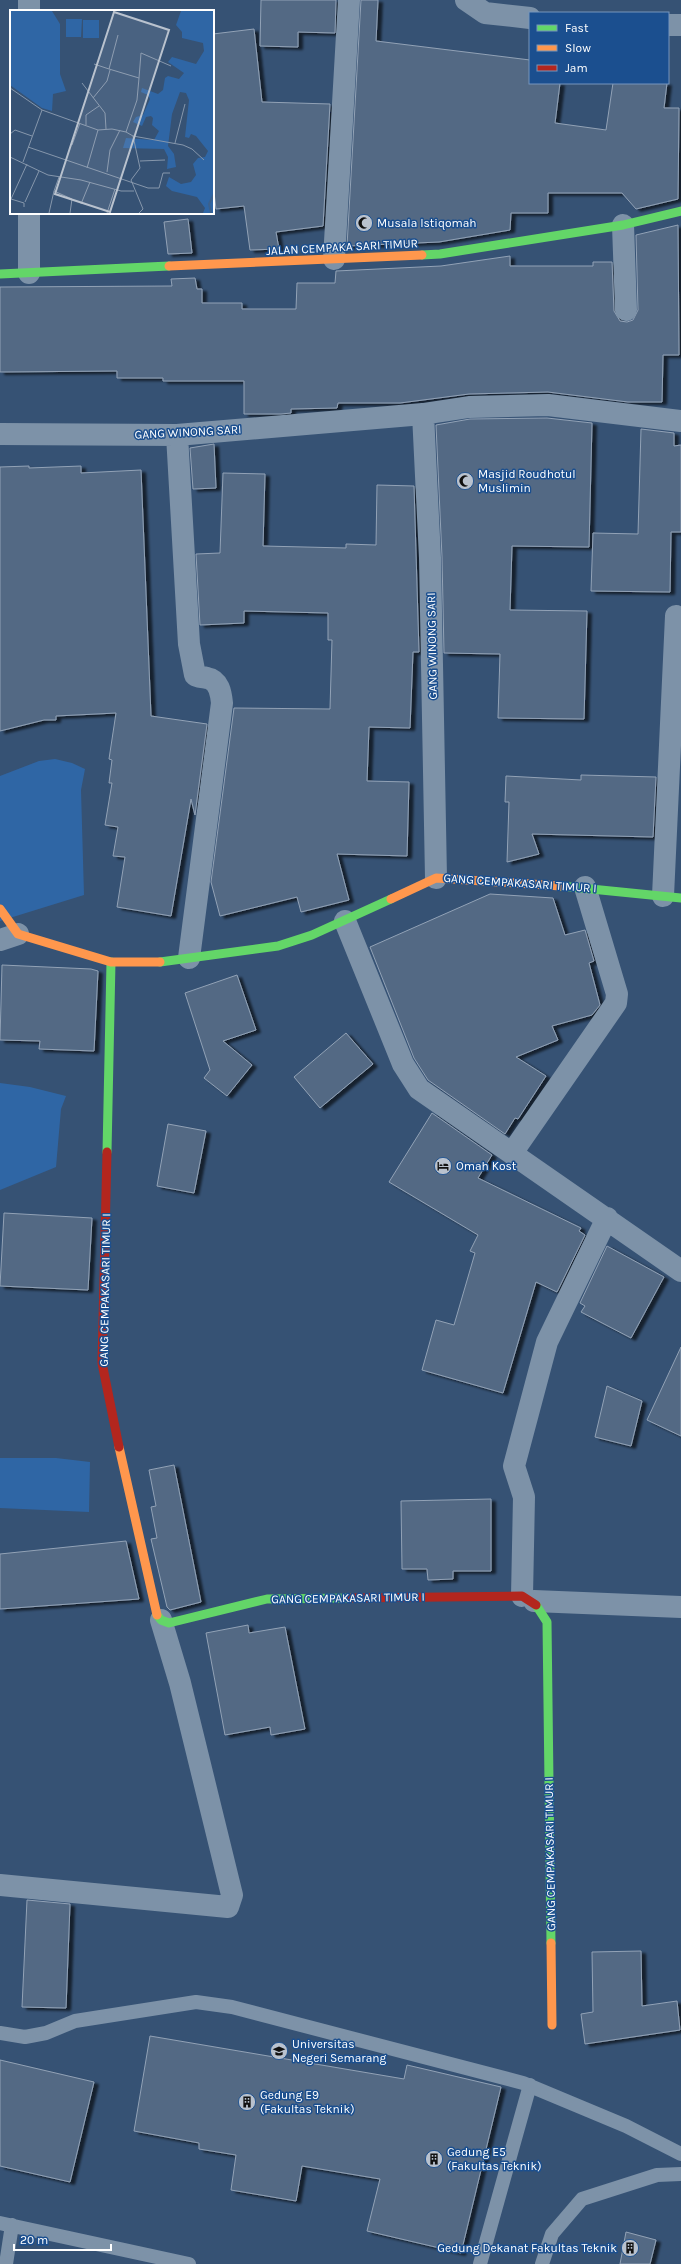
<svg xmlns="http://www.w3.org/2000/svg" width="681" height="2264" viewBox="0 0 681 2264" font-family="Karla,sans-serif">
	<defs>
		<filter id="shadow"><feDropShadow dx="4.5" dy="2.5" stdDeviation="1" flood-color="#0009"/></filter>
	</defs>
	<rect width="100%" height="100%" fill="#365274"/>
	<!-- green -->
	<path fill="#2f66a5" d="M55,759l17,4 13,6 -4,21 3,105 -84,26v-145l39,-15z
		M0,1083l30,4 36,9 -5,13 -5,58 -56,23z
		M0,1458h56l34,4 -1,50 -89,-4z"/>
	<!-- building -->
	<path fill="#526984" stroke="#92a2b6" filter="url(#shadow)" d="M261,0h75l-1,33 -37,-1v15l-38,-1z
		M361,0h17l-2,41 154,19v23h30l-5,40 51,7 7,-47h54l-3,25h15l-1,91 -42,10 -14,-16h-74v20h-37l-1,17 -71,12 -92,4z
		M254,29l8,73 68,2 -7,122 -47,6 3,17 -29,1 -6,-44 -28,3 -3,-25v-150z
		M188,219l4,34 -24,1 -4,-32z
		M678,225l1,130h-16l-1,47h-34l-80,-10 -79,2 -69,9h-62l-1,5 -46,1v4l-10,1h-37v-33h-81v-3h-46v-7l-117,1v-85l172,-1 -1,-7 24,-1 2,11h5v14h40v6h54l1,-26h38l1,-12 105,-5 69,-10v10h83v-4h19l2,49 6,10 7,1 6,-2 5,-10 -2,-75z
		M547,418l45,5 -3,124 -77,-1 -2,64 77,1 -3,108 -86,-1 2,-64 -56,-1 -2,-96 -6,-132 34,-6z
		M641,429l33,4v13l7,-1v87h-10l-1,60 -79,-1 2,-58 45,1z
		M214,444l2,44 -23,1 -3,-41z
		M29,466v2l52,-2v7l60,-3 10,246 56,8 -12,91 -4,-16 -20,117 -54,-9 8,-50 -12,-1 5,-29 -13,-2 7,-42h-3l3,-23 -3,-1 7,-46 -60,3v4h-12l-44,11v-264z
		M223,473l42,1 -2,72 83,2v-4l30,1 1,-60 37,1 5,166h-6l-3,76 -41,-1 -2,54 42,1 -2,74 -70,-2 12,46 -48,12 -4,-15 -77,19 -9,-34 23,-174 96,1 2,-69h-4v-27l-84,-2v12l-44,2 -4,-71 24,-1z
		M581,775l75,2 -3,60 -121,-3 7,20 -32,8 2,-60h-4l1,-26 75,4z
		M490,894l63,4 12,37 20,-5 9,31 -5,2 11,42 -8,10 -40,11 6,14 -42,17 30,19 -28,43 -3,-1 -10,16 -77,-54 -14,-22 -44,-111z
		M2,965l89,4 7,2 -4,80 -55,-2 1,-8 -40,-1z
		M237,975l19,55 -33,11 29,24 -25,31 -23,-18 6,-8 -25,-77z
		M346,1033l27,31 -53,44 -26,-31z
		M432,1113l60,42 -14,23 103,50 -2,3 6,4 -28,57 -21,-10 -33,111 -81,-23 14,-50 18,5 21,-72 -5,-2 8,-16 -89,-53z
		M168,1124l38,7 -12,62 -37,-7z
		M4,1213l88,5 -4,72 -88,-4z
		M607,1246l57,31 -33,61 -50,-26 4,-6 -5,-3z
		M681,1347v89l-34,-16z
		M607,1386l35,15 -11,45 -36,-9z
		M174,1465l27,137 -31,8 -3,-3 -16,-68 6,-1 -6,-31 5,-1 -7,-36z
		M491,1499v72h-38v8l-25,1 -1,-11h-25l-1,-68z
		M126,1541l13,58 -139,10v-55z
		M248,1625l1,8 36,-6 20,102 -34,6 -1,-8 -45,8 -19,-102z
		M27,1900l43,4 -4,104 -44,-1z
		M641,1951l1,55 35,-5 3,29 -95,14 -4,-30 12,-2 -1,-60z
		M150,2036l254,43 3,-14 94,22 -40,166 -94,-22 13,-52 -78,-13 -6,35 -65,-11 5,-35 -37,-6v-6l-65,-12z
		M0,2060l94,22 -24,100 -70,-16z
		M626,2232l30,8 -6,24h-30z"/>
	<g fill="none" stroke-linecap="round" stroke-linejoin="round">
		<!-- lane -->
		<path stroke="#7d92a8" stroke-width="14" d="M0,2033l25,4 21,-4 29,-12 121,-19 36,5 291,76 103,43 55,28
			M0,2223l189,41
			M6,2264l6,-39
			M480,2264l50,-179
			M542,2264l10,-30 30,-35 75,-24 24,-1"/>
		<!-- street -->
		<path stroke="#7d92a8" stroke-width="22" d="M29,0v11
			M466,0l19,13 45,5
			M668,25h13
			M29,213v60
			M623,225l3,85
			M334,259l15,-259
			M423,414l7,144 6,320
			M0,434l177,1 246,-21 46,-7 79,-2 133,16
			M177,435l12,209 6,31c4,3 6,1 12,3 12,2 14,15 15,25l-33,255
			M663,896l13,-280
			M345,921l58,143 16,25 262,182
			M0,940l18,-6
			M512,1153l104,-150 1,-9 -32,-107
			M522,1596l2,-99 -10,-31 33,-124 60,-124
			M534,1601l147,6
			M0,1885l228,22 4,-12 -52,-212 -19,-63"/>
		<!-- fast -->
		<path stroke="#63d668" stroke-width="9" d="M422,255l18,-1 183,-29 58,-14
			M0,274l169,-8
			M561,886l120,12
			M160,962l118,-16 34,-11 79,-36
			M107,1152l4,-190
			M536,1605l11,17 4,321
			M157,1615l4,5 8,3 98,-24 84,-1"/>
		<!-- slow -->
		<path stroke="#ff974d" stroke-width="9" d="M169,266l253,-11
			M391,899l45,-21 125,8
			M0,909l18,25 93,28h49
			M119,1447l38,168
			M551,1943l1,82"/>
		<!-- jam -->
		<path stroke="#b3261e" stroke-width="9" d="M107,1152l-5,211 17,84
			M351,1598l171,-2 14,9"/>
	</g>
	<!-- icons -->
	<defs>
		<symbol id="mosque-disc" viewBox="-11 -11 22 22"><circle r="9.5" fill="#b9c2ce" stroke="#1b4f8f"/><path d="M3.5-4.9A6 6 0 1 0 3.5 4.9A5 5 0 1 1 3.5-4.9Z" fill="#111"/></symbol>
		<symbol id="hotel-disc" viewBox="-11 -11 22 22"><circle r="9.5" fill="#b9c2ce" stroke="#1b4f8f"/><path d="M-6-4.5h1.5V1H6V5H4.5V3h-9V5H-6ZM-4 0a1.8 1.8 0 1 1 3.6 0ZM.5 0V-2.5h3Q6-2.5 6 0Z" fill="#111"/></symbol>
		<symbol id="university-disc" viewBox="-11 -11 22 22"><circle r="9.5" fill="#b9c2ce" stroke="#1b4f8f"/><path d="M0-5L7-2L0 1L-7-2ZM-4 1L0 2.5L4 1V4Q0 6-4 4Z" fill="#111"/></symbol>
		<symbol id="building-disc" viewBox="-11 -11 22 22"><circle r="9.5" fill="#b9c2ce" stroke="#1b4f8f"/><path d="M-4-6H4V6H1V3H-1V6H-4ZM-2.5-4.3h1.7v1.8h-1.7ZM.8-4.3h1.7v1.8H.8ZM-2.5-1h1.7V.8h-1.7ZM.8-1h1.7V.8H.8Z" fill="#111"/></symbol>
	</defs>
	<g fill-rule="evenodd">
		<use href="#mosque-disc" x="354" y="213" width="20" height="20"/>
		<use href="#mosque-disc" x="455" y="471" width="20" height="20"/>
		<use href="#hotel-disc" x="433" y="1156" width="20" height="20"/>
		<use href="#university-disc" x="269" y="2041" width="20" height="20"/>
		<use href="#building-disc" x="237" y="2092" width="20" height="20"/>
		<use href="#building-disc" x="424" y="2149" width="20" height="20"/>
		<use href="#building-disc" x="620" y="2238" width="20" height="20"/>
	</g>
	<g text-anchor="middle" stroke-width="3" stroke-linejoin="round" paint-order="stroke">
		<!-- poi labels -->
		<g font-size="12" fill="#fff" stroke="#1b4f8f" text-anchor="start">
			<text x="377" y="227">Musala Istiqomah</text>
			<text x="478" y="478">Masjid Roudhotul<tspan x="478" dy="14">Muslimin</tspan></text>
			<text x="456" y="1170">Omah Kost</text>
			<text x="292" y="2048">Universitas<tspan x="292" dy="14">Negeri Semarang</tspan></text>
			<text x="260" y="2099">Gedung E9<tspan x="260" dy="14">(Fakultas Teknik)</tspan></text>
			<text x="447" y="2156">Gedung E5<tspan x="447" dy="14">(Fakultas Teknik)</tspan></text>
			<text x="617" y="2252" text-anchor="end">Gedung Dekanat Fakultas Teknik</text>
		</g>
		<!-- street labels -->
		<g font-size="12" fill="#fff" stroke="#1b4f8f">
			<text transform="translate(342 247) rotate(-3)" y="4">JALAN CEMPAKA SARI TIMUR</text>
			<text transform="translate(188 432) rotate(-3)" y="4">GANG WINONG SARI</text>
			<text transform="translate(432 646) rotate(-91)" y="4">GANG WINONG SARI</text>
			<text transform="translate(520 883) rotate(4)" y="4">GANG CEMPAKASARI TIMUR I</text>
			<text transform="translate(105 1290) rotate(-89)" y="4">GANG CEMPAKASARI TIMUR I</text>
			<text transform="translate(348 1598) rotate(-1)" y="4">GANG CEMPAKASARI TIMUR I</text>
			<text transform="translate(550 1854) rotate(-91)" y="4">GANG CEMPAKASARI TIMUR I</text>
		</g>
	</g>
	<!-- overview -->
	<g transform="translate(10 10)">
		<rect width="204" height="204" fill="#365274"/>
		<path d="M0,1h42l8,13v50l6,17 -13,3 -1,17 -10,-3 -32,-23zM171,1h33v202h-11l2,-5 -8,-11 -25,-6 -6,-5 3,-9 12,7 10,-2 5,-7 -3,-11 5,-6 7,-1 3,-6 -12,-15 -5,-2 -2,4 -4,-1 4,-37 -3,-7 -6,-1 -8,22 -4,32 6,8 2,13 -9,2 1,-12 -4,-8 -41,-1 3,-10 28,2 5,-9 -7,-6 1,-7 -2,-2 -5,1 -4,9 -9,-4 3,-5 7,-2 7,-16 -2,-4 -7,-3 1,-4 16,6 5,-4 2,-12 3,-2 11,3 5,-6 -16,-11 4,-5 24,7 8,-13 -1,-8 -21,-5v-6l-6,-7zM56,9h16l-1,18h-15zM73,10h16v18h-16z" fill="#2f66a5"/>
		<path fill="none" stroke="#3b618d" stroke-width="2" d="M201,203l-2,-9 5,-10"/>
		<path fill="none" stroke="#8697ac" stroke-width="1" d="M108,25l-9,34 30,9 -2,22 -11,32M84,54l15,5M129,68l2,-25 30,13M72,73l23,30 1,16M0,78l32,22 56,20 14,-1 14,3 7,4 7,32 -9,12 12,29 -4,4M83,88l14,-17 3,-11M76,115v-10l13,-9M0,124l5,-4 17,6M123,126l50,9 9,4 12,11M165,133l10,-39M62,135l8,-22M18,137l120,41h11l4,-15h7M0,147l38,18 33,5 40,11h13M130,151l25,-1M13,152l19,-52M77,158l11,-38M97,162l3,-22 10,-20M49,167l-5,14 18,8 -2,14M15,192l14,-31M71,194l9,-22M14,197v-4l-13,-4 16,-35M39,203l5,-22M97,203l8,-24"/>
		<path fill="#b9c2ce" fill-opacity="0.15" stroke="#b9c2ce" stroke-width="2" d="M104,2l55,18 -59,182 -55,-18z"/>
		<rect width="204" height="204" fill="none" stroke="#fff" stroke-width="2"/>
	</g>
	<!-- legend -->
	<rect x="529" y="12" width="140" height="72" fill="#1b4f8f" stroke="#7695bc"/>
	<rect x="537" y="25" width="20" height="6" fill="#63d668" stroke="#7695bc"/>
	<text x="565" y="32" font-size="12" fill="#ffffff">Fast</text>
	<rect x="537" y="45" width="20" height="6" fill="#ff974d" stroke="#7695bc"/>
	<text x="565" y="52" font-size="12" fill="#ffffff">Slow</text>
	<rect x="537" y="65" width="20" height="6" fill="#b3261e" stroke="#7695bc"/>
	<text x="565" y="72" font-size="12" fill="#ffffff">Jam</text>
	<!-- scale -->
	<path d="M14 2244v6h97v-6" fill="none" stroke="#ffffff" stroke-width="2"/>
	<text x="20" y="2244" font-size="12" fill="#ffffff" stroke="#1b4f8f" stroke-width="3" paint-order="stroke">20 m</text>
</svg>
